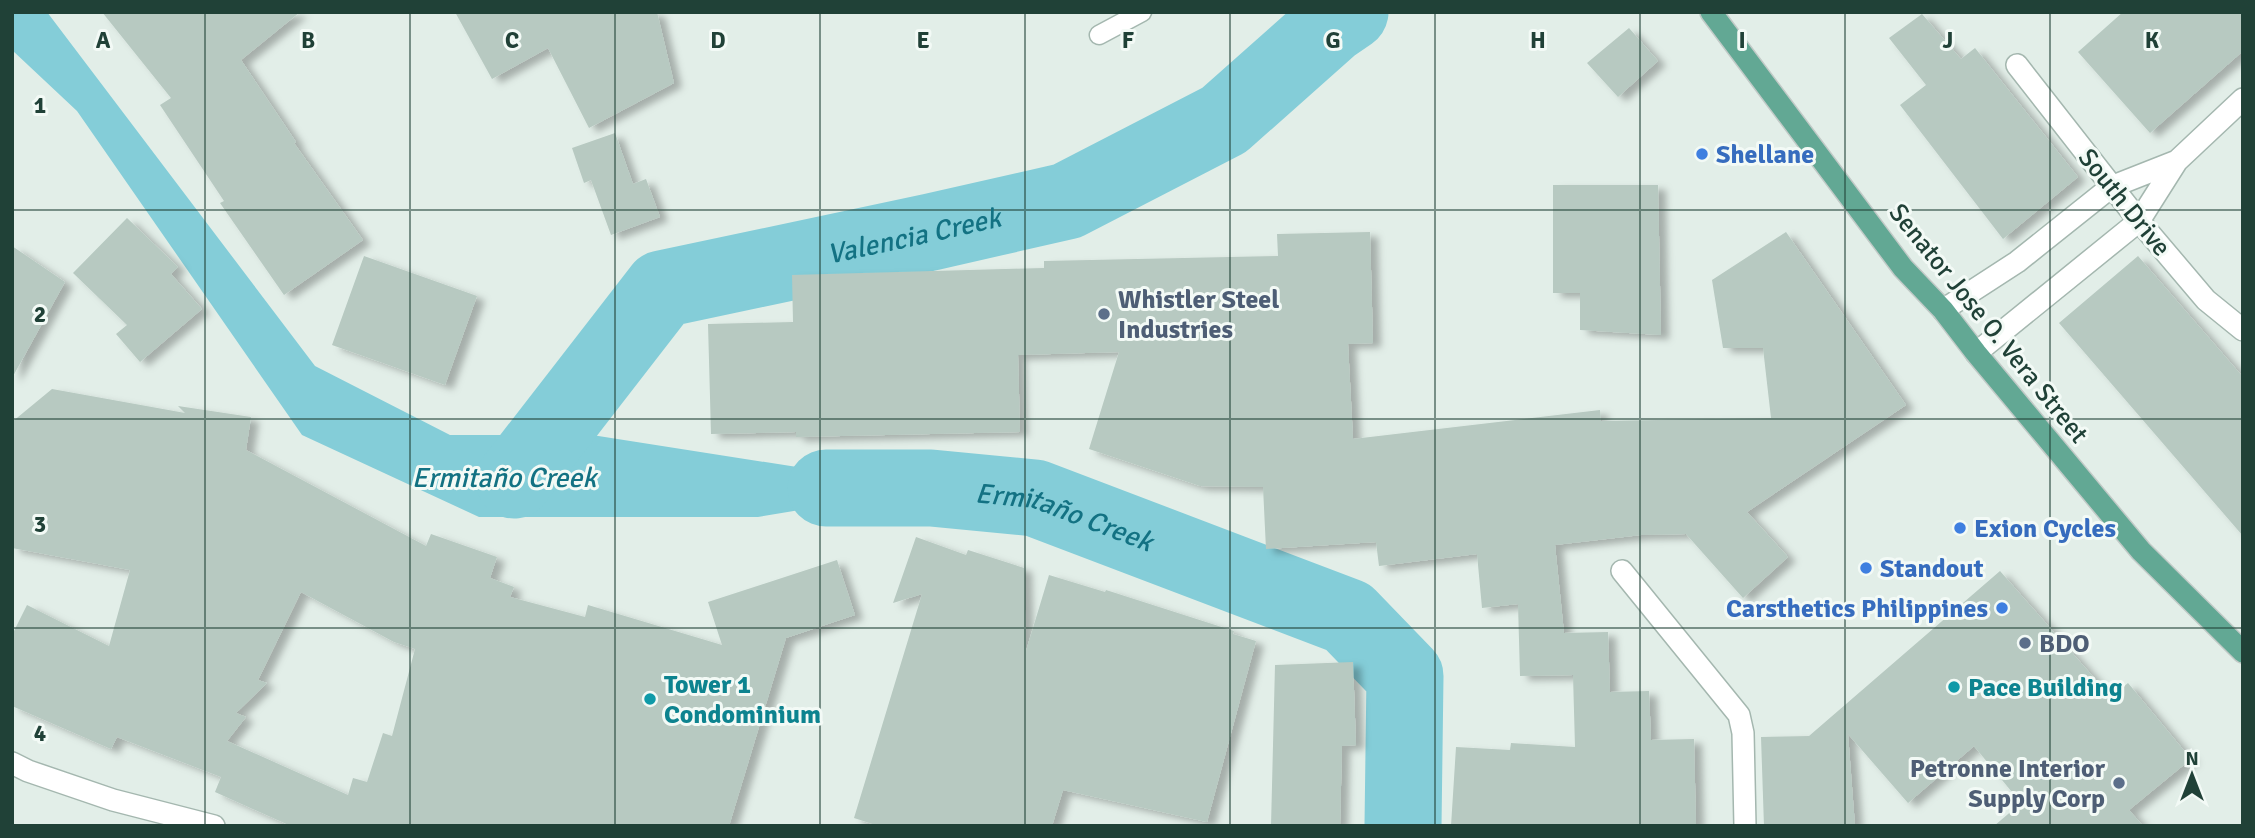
<svg xmlns="http://www.w3.org/2000/svg" width="2255" height="838" viewBox="0 0 2255 838" font-family="Signika,sans-serif">
	<defs>
		<filter id="shadow"><feDropShadow dx="8" dy="4.5" stdDeviation="3.5" flood-color="#0004"/></filter>
	</defs>
	<rect width="100%" height="100%" fill="#e2eee8"/>
	<!-- water -->
	<path fill="#84cdd8" d="M12,12h35l268,354 135,69h142l339,53 -173,29h-279l-177,-82 -225,-324 -65,-61z"/>
	<g fill="none" stroke-linecap="round" stroke-linejoin="round">
		<!-- river -->
		<g stroke="#84cdd8" stroke-width="77">
			<path id="s1" d="M514,480l148,-191 269,-57 136,-31 157,-81 107,-95 19,-13"/>
			<path id="s2" d="M826,488h105l104,10 313,119 57,59 -2,150"/>
		</g>
	</g>
	<!-- building -->
	<path fill="#b7c9c1" fill-rule="evenodd" filter="url(#shadow)" d="M102,12h198l-59,48 55,82 -2,1 69,97 -79,55 -64,-92 4,-2 -64,-96 11,-7z
		M455,12h202l17,71 -85,45 -41,-80 -56,31z
		M2123,12h120v39l-93,82 -72,-81z
		M1922,14l39,45 14,-11 103,129 -75,62 -103,-134 26,-20 -37,-47z
		M1629,28l29,33 -40,36 -31,-34z
		M615,133l18,51 13,-5 14,38 -49,18 -20,-55 -7,3 -12,-35z
		M1553,185h105l3,150 -81,-5v-37h-27z
		M127,218l51,49 -7,7 31,35 -62,53 -24,-28 11,-9 -54,-52z
		M1370,232l3,111 -25,1 5,95 247,-29 1,11 170,-3 -8,-70h-40l-11,-68 74,-48 120,173 -159,107 41,45 -45,41 -57,-64 -45,1 -86,10 9,88 44,-1 2,60 39,-1 2,49 43,-1 2,87h-245l5,-79 54,3 1,-7 64,4 -2,-72 -53,1 -2,-72 -36,4 -5,-54 -98,12 -3,-24 -110,7 -3,-62 -63,-1 -111,-37 30,-97 -101,3 2,77 -224,5v-5l-85,2 -3,-110 85,-2 -1,-47 252,-7v-7l234,-5 -1,-22z
		M12,246l53,36 -53,96z
		M364,256l113,40 -32,89 -113,-40z
		M2138,256l105,121v159l-184,-213z
		M52,389l133,24 -7,-7 73,11 -5,33 180,96 5,-12 66,23 -7,21 24,9 -4,10 75,20 3,-12 134,40 -14,-43 129,-42 18,55 -69,23 -57,188h-438l-76,-34 6,-15 -104,-40 -6,12 -99,-43v-71l15,-30 82,41 21,-76 -118,-22v-126zM301,592l93,50 21,7 -23,87 -9,-3 -16,49 -14,-4 -5,17 -121,-54 19,-24 -10,-4 31,-30 -9,-3z
		M916,537l50,18 2,-5 56,18 2,83 23,-76 56,17 1,-2 128,41 -1,3 23,7 -49,181 -144,-32 -11,36h-173l-25,-8 68,-224 -29,9z
		M2000,571l111,126 17,-14 63,76 -62,51 14,16h-149l27,-23 -47,-57 -66,57 -60,-69 7,92h-91l-3,-89 48,-1z
		M1353,662l3,83 -14,1 -2,80h-69l4,-161z"/>
	<g fill="none" stroke-linecap="round" stroke-linejoin="round">
		<defs>
			<path id="lane" d="M1099,35l43,-23"/>
			<path id="street" d="M2017,65l122,156 67,79 37,30
				M1943,310l74,-48 94,-75 66,-26
				M1976,353l163,-132 38,-60 66,-62
				M1622,571l117,144 4,18 2,93
				M12,763l16,8 85,29 101,26"/>
			<path id="primary" d="M1711,12l192,256 40,42 33,43 165,198 102,101"/>
		</defs>
		<!-- lane casing -->
		<use href="#lane" stroke="#a4b7af" stroke-width="21"/>
		<!-- street casing -->
		<use href="#street" stroke="#a4b7af" stroke-width="24"/>
		<!-- primary casing -->
		<use href="#primary" stroke="#c1cac7" stroke-width="24"/>
		<!-- lane -->
		<use href="#lane" stroke="#fff" stroke-width="18"/>
		<!-- street -->
		<use href="#street" stroke="#fff" stroke-width="21"/>
		<!-- primary -->
		<use href="#primary" stroke="#62a894" stroke-width="21"/>
	</g>
	<!-- grid -->
	<path fill="none" stroke="#204137" stroke-width="2" stroke-opacity="0.55" d="M205,12v814M410,12v814M615,12v814M820,12v814M1025,12v814M1230,12v814M1435,12v814M1640,12v814M1845,12v814M2050,12v814M12,210h2231M12,419h2231M12,628h2231"/>
	<!-- markers -->
	<g fill="#3f7fe0" stroke="#f3faf6" stroke-width="2.5">
		<circle cx="1702" cy="154" r="7"/>
		<circle cx="1960" cy="528" r="7"/>
		<circle cx="1866" cy="568" r="7"/>
		<circle cx="2002" cy="608" r="7"/>
	</g>
	<g fill="#5c6f8a" stroke="#f3faf6" stroke-width="2.5">
		<circle cx="1104" cy="314" r="7"/>
		<circle cx="2025" cy="643" r="7"/>
		<circle cx="2119" cy="783" r="7"/>
	</g>
	<g fill="#0f9aa8" stroke="#f3faf6" stroke-width="2.5">
		<circle cx="1954" cy="687" r="7"/>
		<circle cx="650" cy="699" r="7"/>
	</g>
	<g text-anchor="middle" stroke-width="6" stroke-linejoin="round" paint-order="stroke">
		<!-- shop labels -->
		<g font-size="26" font-weight="bold" fill="#366cbe" stroke="#f3faf6" text-anchor="start">
			<text x="1716" y="163">Shellane</text>
			<text x="1974" y="537">Exion Cycles</text>
			<text x="1880" y="577">Standout</text>
			<text x="1988" y="617" text-anchor="end">Carsthetics Philippines</text>
		</g>
		<!-- street labels -->
		<g font-size="26" fill="#204137" stroke="#f3faf6">
			<text transform="translate(2125 202) rotate(51)" y="9">South Drive</text>
			<text transform="translate(1989 323) rotate(51)" y="9">Senator Jose O. Vera Street</text>
		</g>
		<!-- service labels -->
		<g font-size="26" font-weight="bold" fill="#4e5e75" stroke="#f3faf6" text-anchor="start">
			<text x="1118" y="308">Whistler Steel<tspan x="1118" dy="30">Industries</tspan></text>
			<text x="2039" y="652">BDO</text>
			<text x="2105" y="777" text-anchor="end">Petronne Interior<tspan x="2105" dy="30">Supply Corp</tspan></text>
		</g>
		<!-- culture labels -->
		<g font-size="26" font-weight="bold" fill="#0d838f" stroke="#f3faf6" text-anchor="start">
			<text x="664" y="693">Tower 1<tspan x="664" dy="30">Condominium</tspan></text>
			<text x="1968" y="696">Pace Building</text>
		</g>
		<!-- water labels -->
		<g font-size="28" font-style="italic" fill="#137283" stroke="#f3faf6">
			<text dy="10" stroke="none"><textPath href="#s1" startOffset="499">Valencia Creek</textPath></text>
			<text x="504" y="487">Ermitaño Creek</text>
			<text dy="10" stroke="none"><textPath href="#s2" startOffset="242">Ermitaño Creek</textPath></text>
		</g>
	</g>
	<g font-size="23" text-anchor="middle" font-weight="bold" fill="#204137" stroke="#f3faf6" stroke-width="6" stroke-linejoin="round" paint-order="stroke">
		<text x="103" y="48">A</text>
		<text x="308" y="48">B</text>
		<text x="512" y="48">C</text>
		<text x="718" y="48">D</text>
		<text x="923" y="48">E</text>
		<text x="1128" y="48">F</text>
		<text x="1333" y="48">G</text>
		<text x="1538" y="48">H</text>
		<text x="1742" y="48">I</text>
		<text x="1948" y="48">J</text>
		<text x="2152" y="48">K</text>
		<text x="40" y="113">1</text>
		<text x="40" y="322">2</text>
		<text x="40" y="532">3</text>
		<text x="40" y="741">4</text>
	</g>
	<!-- border -->
	<rect width="2255" height="838" fill="none" stroke="#204137" stroke-width="28"/>
	<!-- north arrow -->
	<g transform="translate(2192 775)" stroke="#f3faf6" stroke-width="5" paint-order="stroke">
	<path d="M0-5L12 26L0 18L-12 26Z" fill="#204137"/>
	<text y="-10" font-size="19" font-weight="bold" text-anchor="middle" fill="#204137">N</text>
	</g>
</svg>
